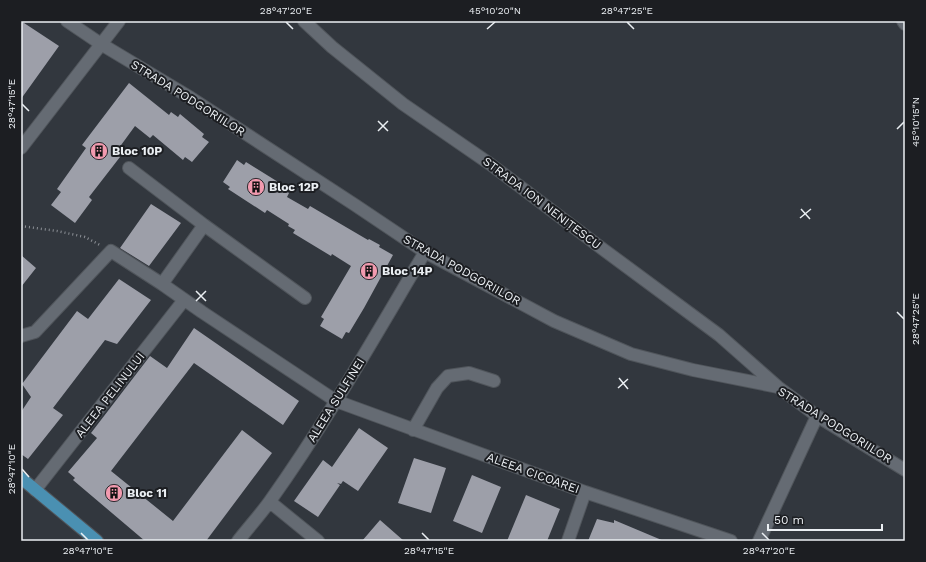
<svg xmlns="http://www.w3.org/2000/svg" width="926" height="562" viewBox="0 0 926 562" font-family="'Work Sans',sans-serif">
	<rect width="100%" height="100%" fill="#32373e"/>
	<!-- building -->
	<path fill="#9d9fa9" d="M21,21l38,25 -38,53z
		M129,83l40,32 2,-3 7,5 2,-3 24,20 -2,3 7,5 -17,20 -7,-5 -2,3 -30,-25 -3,3 -15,-12 -19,26 2,2 -1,1 3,2 -31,40 3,3 -17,23 -24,-18 10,-13 -4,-3 29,-41 -4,-3z
		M237,160l7,5 2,-3 37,23 -2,3 8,5 -2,4 21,12 2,-3 58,34 1,-1 11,6 -1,2 14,8 -29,53 -15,25 -3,-1 -4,7 -22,-13 4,-7 -3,-2 30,-51 -19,-12 -1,2 -38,-23 2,-3 -7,-4 1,-2 -22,-14 -2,3 -37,-24 2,-2 -7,-5z
		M151,204l30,19 -32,43 -29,-18z
		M21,255l15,13 -15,19z
		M119,279l32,21 -34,44 -12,-4 -52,68 10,7 -35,44 -7,-5v-42l10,-15 -9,-13 55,-73 11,8z
		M194,328l105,73 -16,24 -89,-62 -83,108 62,50 69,-91 30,23 -66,88h-61l-72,-61 2,-2 -7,-6 29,-34 -6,-5 59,-77 17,12z
		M359,428l29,20 -30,43 -15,-10 -2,3 -4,-1 3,2 -22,32 -24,-16 29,-41 9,7z
		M414,458l32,10 -15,45 -33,-10z
		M472,475l29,12 -19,46 -29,-12z
		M526,495l34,14 -13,32h-40z
		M597,519l17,4v-3l50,21h-76z
		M380,520l24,21h-42z"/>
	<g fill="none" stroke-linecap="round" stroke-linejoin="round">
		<defs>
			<path id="minor" d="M67,21l34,23 90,54 164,107 70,47 129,69 77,33 62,16 85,17
				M304,21l28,26 71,57 87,60 110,83 119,88 59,52 39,29 88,54
				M903,21l2,3
				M21,148l98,-127
				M129,168l75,57 101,73
				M162,284l42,-59
				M21,336l14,-4 76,-81 51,33 40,28 134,89 249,91 146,49
				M413,430l24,-42 11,-12 21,-3 25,8
				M35,490l149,-190
				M270,502l48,39
				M238,541c10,-13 22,-26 32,-40 57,-80 105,-165 155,-249
				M568,541l17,-49
				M759,541l58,-125"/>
			<path id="major" d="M21,478l76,63"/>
		</defs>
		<!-- minor casing -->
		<use href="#minor" stroke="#50555b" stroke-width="14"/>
		<!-- major casing -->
		<use href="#major" stroke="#50555b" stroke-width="14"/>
		<!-- path -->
		<path stroke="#8b8f95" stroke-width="2.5" stroke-dasharray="1 3" stroke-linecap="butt" d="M21,226l36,5 28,6 15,8"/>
		<!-- minor -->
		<use href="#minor" stroke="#656b73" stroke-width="12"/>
		<!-- major -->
		<use href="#major" stroke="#4a90b2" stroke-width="12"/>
	</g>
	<!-- ticks -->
	<path fill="none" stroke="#ebeff3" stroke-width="1.5" d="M286,22l7,7M627,22l7,7M487,29l8,-7M22,104l7,7M378,121l10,10M897,129l7,-7M378,131l10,-10M801,209l9,10M800,218l11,-9M196,291l10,10M196,301l10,-10M897,312l7,7M619,378l9,11M618,388l10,-9M22,469l7,8M81,533l7,7M422,533l7,7M762,533l7,7"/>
	<!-- icons -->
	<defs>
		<symbol id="building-disc" viewBox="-11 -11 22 22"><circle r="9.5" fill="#f29aaf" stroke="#1c1e22"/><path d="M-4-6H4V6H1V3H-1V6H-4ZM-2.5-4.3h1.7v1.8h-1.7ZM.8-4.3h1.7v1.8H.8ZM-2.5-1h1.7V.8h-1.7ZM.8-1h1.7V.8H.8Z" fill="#111"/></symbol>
	</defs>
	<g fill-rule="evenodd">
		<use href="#building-disc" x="89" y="141" width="20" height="20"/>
		<use href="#building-disc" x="246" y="177" width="20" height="20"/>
		<use href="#building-disc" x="359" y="261" width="20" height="20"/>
		<use href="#building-disc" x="104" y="483" width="20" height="20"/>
	</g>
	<g text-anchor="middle" stroke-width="4" stroke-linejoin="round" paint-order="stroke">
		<!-- street labels -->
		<g font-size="12" fill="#ebeff3" stroke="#1c1e22">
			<text transform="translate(188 98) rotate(32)" y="4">STRADA PODGORIILOR</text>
			<text transform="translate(542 203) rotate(37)" y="4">STRADA ION NENIȚESCU</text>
			<text transform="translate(462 270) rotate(29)" y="4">STRADA PODGORIILOR</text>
			<text transform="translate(110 395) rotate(-52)" y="4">ALEEA PELINULUI</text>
			<text transform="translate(336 400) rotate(-58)" y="4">ALEEA SULFINEI</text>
			<text transform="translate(835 425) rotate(32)" y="4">STRADA PODGORIILOR</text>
			<text transform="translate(533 473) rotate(20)" y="4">ALEEA CICOAREI</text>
		</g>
		<!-- poi labels -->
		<g font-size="12" font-weight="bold" fill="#ebeff3" stroke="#1c1e22" text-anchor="start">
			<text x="112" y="155">Bloc 10P</text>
			<text x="269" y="191">Bloc 12P</text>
			<text x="382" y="275">Bloc 14P</text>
			<text x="127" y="497">Bloc 11</text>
		</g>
	</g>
	<!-- border -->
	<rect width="926" height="562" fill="none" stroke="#1c1e22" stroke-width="44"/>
	<!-- scale -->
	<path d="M768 524v6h114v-6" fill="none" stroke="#ebeff3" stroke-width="2"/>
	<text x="774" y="524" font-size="12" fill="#ebeff3" stroke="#1c1e22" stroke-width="3" paint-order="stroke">50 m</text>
	<rect x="22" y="22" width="882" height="518" fill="none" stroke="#ebeff3" stroke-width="1.5"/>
	<g font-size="10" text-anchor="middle" fill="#ebeff3">
		<text x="286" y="14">28°47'20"E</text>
		<text x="495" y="14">45°10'20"N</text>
		<text x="627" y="14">28°47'25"E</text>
		<text transform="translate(11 104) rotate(-90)" y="4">28°47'15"E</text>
		<text transform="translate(915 122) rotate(-90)" y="4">45°10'15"N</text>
		<text transform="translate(915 319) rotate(-90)" y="4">28°47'25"E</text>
		<text transform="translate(11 469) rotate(-90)" y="4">28°47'10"E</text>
		<text x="88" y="554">28°47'10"E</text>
		<text x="429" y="554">28°47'15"E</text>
		<text x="769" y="554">28°47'20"E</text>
	</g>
</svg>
